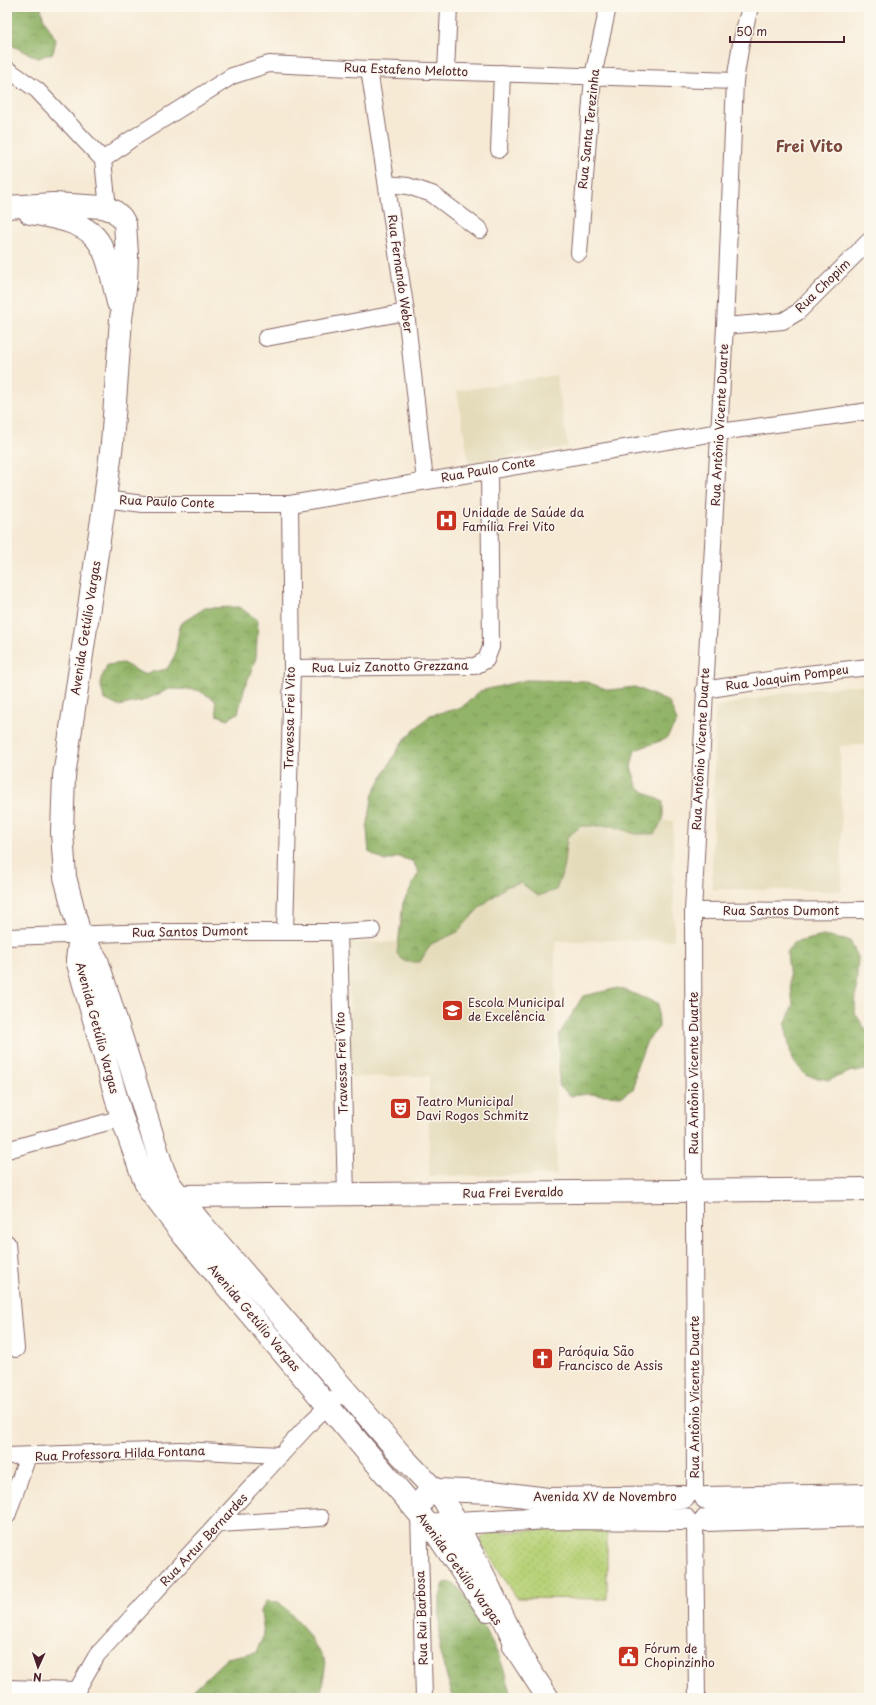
<svg xmlns="http://www.w3.org/2000/svg" width="876" height="1705" viewBox="0 0 876 1705" font-family="'Playpen Sans',sans-serif">
	<defs>
		<pattern id="grass-dots" width="8" height="8" patternUnits="userSpaceOnUse"><rect width="8" height="8" fill="#b8d278"/><path d="M2 2h.1M6 6h.1" fill="none" stroke="#a0b468" stroke-width="1.8" stroke-linecap="round"/></pattern>
		<pattern id="forest-crowns" width="20" height="18" patternUnits="userSpaceOnUse"><rect width="20" height="18" fill="#92b468"/><path d="M2 6a3 3 0 1 1 6 0M12 15a3 3 0 1 1 6 0" fill="none" stroke="#799256"/></pattern>
	</defs>
	<rect width="100%" height="100%" fill="#fbf7ec"/>
	<filter id="ink" filterUnits="userSpaceOnUse"><feTurbulence type="fractalNoise" baseFrequency=".025" numOctaves="2"/><feDisplacementMap in="SourceGraphic" scale="8" xChannelSelector="R" yChannelSelector="G"/><feConvolveMatrix kernelMatrix="1 2 1 2 8 2 1 2 1" color-interpolation-filters="sRGB"/></filter>
	<filter id="wash" filterUnits="userSpaceOnUse"><feTurbulence type="fractalNoise" baseFrequency=".012" numOctaves="4" result="noise"/><feDisplacementMap in="SourceGraphic" scale="16" xChannelSelector="R" yChannelSelector="G"/><feGaussianBlur stdDeviation="0.9" result="paint"/><feColorMatrix in="noise" values="0 0 0 0 0 0 0 0 0 0 0 0 0 0 0 0 0 1.4 0 .05"/><feComposite in="paint" operator="in"/></filter>
	<g filter="url(#wash)">
		<rect width="100%" height="100%" fill="#f6ead5"/>
		<!-- built -->
		<path fill="#e4dbba" d="M556,375l12,72 -99,16 -12,-72z
			M869,684v60l-29,2 2,145 -130,-2 3,-182 73,-15z
			M558,821h115l1,119 -119,1 2,234 -128,1v-100l-79,1 -1,-134 54,-1z"/>
		<!-- grass -->
		<path fill="url(#grass-dots)" stroke="#817852" d="M553,1529h54v70l-90,-1 -36,-55v-6l9,-4z"/>
		<!-- forest -->
		<path fill="url(#forest-crowns)" stroke="#6e6a4a" d="M7,7h34l2,10 13,23 -3,13 -15,5 -29,-14 -2,-3z
			M239,607l19,13 -2,38 -12,32 -6,23 -10,6 -11,-4 -2,-15 -17,-10 -28,-1 -28,12 -24,5 -14,-7 -4,-17 7,-17 16,-2 20,11 24,-5 8,-14 5,-31 25,-16z
			M526,680l58,1 25,9 26,-3 34,15 8,19 -11,18 -31,11 -4,17 7,21 25,14v18l-9,14h-19l-22,-8h-32l-14,11 -4,34 -7,19 -18,6 -17,-13 -14,3 -27,21 -22,25 -27,12 -11,18h-15l-8,-8 6,-51 16,-31 -7,-11 -13,-4 -14,4 -16,-9 -2,-23 6,-36 29,-51 28,-27 31,-7 19,-17z
			M823,936l27,5 8,16 -3,56 11,17h3v40l-17,1 -23,9 -22,-4 -15,-16 -7,-35 8,-20 -6,-52 6,-10z
			M618,988l40,15 1,24 -12,14 -11,28 -2,19 -12,8 -34,-2 -17,2 -12,-10v-51l24,-39z
			M452,1582l16,16 32,60 13,40 -60,-1 -14,-47 1,-53 4,-14z
			M266,1601l13,1 24,25 23,35 -5,31 -5,5h-131l42,-40 29,-6 8,-17 -3,-24z"/>
	</g>
	<g filter="url(#ink)">
		<g fill="none" stroke-linecap="round" stroke-linejoin="round">
			<defs>
				<path id="street" d="M7,69l30,21 66,70 4,39 -4,8
					M369,69l37,243 19,169
					M446,71l3,-64
					M499,150l3,-77
					M103,160l27,-20 102,-64 37,-12 100,5 366,12
					M387,184l21,2 24,8 48,36
					M579,253l14,-177 15,-69
					M725,326l58,-5 15,-9 71,-71
					M266,338l140,-26
					M105,499l38,5h147l430,-72 149,-21
					M292,668l183,-2 11,-6 5,-13 -2,-177
					M704,690l103,-16 62,-7
					M693,911l176,-1
					M285,932l7,-264 -2,-164
					M339,932l7,263
					M7,937l146,-5h186l33,-2
					M7,1150l115,-32
					M7,1243l9,106
					M7,1456l174,-6 100,5
					M695,1493l-2,-582 32,-585 10,-245 6,-38 9,-36
					M419,1513l5,185
					M7,1516l21,-60
					M219,1524l102,-6
					M695,1524l2,174
					M7,1688l70,2
					M76,1698l1,-8 20,-35 215,-234 33,-31"/>
				<path id="secondary" d="M165,1201l15,-5 689,-7
					M706,1498l163,-3
					M419,1513l1,-7 5,-10 12,-6 56,2 55,7 136,-2
					M706,1520l163,-5
					M439,1524l110,-6 135,1"/>
				<path id="primary" d="M7,207l46,-3 50,3 11,4 7,6 4,7 2,30 -1,27 -5,38 -9,124 -7,56 -41,277 -2,56 3,45 15,58 17,25 66,209 6,14 31,39 202,234 42,44 40,76 38,81
					M30,213c71,12 73,22 88,90
					M80,935l-3,25 45,158 20,56 7,16 35,46 254,300 50,74
					M514,1646l34,52"/>
			</defs>
			<!-- street casing -->
			<use href="#street" stroke="#866666" stroke-width="18"/>
			<!-- secondary casing -->
			<use href="#secondary" stroke="#866666" stroke-width="24"/>
			<!-- primary casing -->
			<use href="#primary" stroke="#866666" stroke-width="24"/>
			<!-- street -->
			<use href="#street" stroke="#fff" stroke-width="16"/>
			<!-- secondary -->
			<use href="#secondary" stroke="#fff" stroke-width="22"/>
			<!-- primary -->
			<use href="#primary" stroke="#fff" stroke-width="22"/>
		</g>
	</g>
	<!-- icons -->
	<defs>
		<symbol id="hospital-square" viewBox="-11 -11 22 22"><rect x="-9" y="-9" width="18" height="18" rx="4" fill="#c8321e" stroke="#fbf7ec"/><path d="M-5-5h3v3.5h4V-5h3V5h-3V1.5h-4V5h-3Z" fill="#fff"/></symbol>
		<symbol id="school-square" viewBox="-11 -11 22 22"><rect x="-9" y="-9" width="18" height="18" rx="4" fill="#c8321e" stroke="#fbf7ec"/><path d="M0-5L7-2L0 1L-7-2ZM-4 1L0 2.5L4 1V4Q0 6-4 4Z" fill="#fff"/></symbol>
		<symbol id="theatre-square" viewBox="-11 -11 22 22"><rect x="-9" y="-9" width="18" height="18" rx="4" fill="#c8321e" stroke="#fbf7ec"/><path d="M-5-5.5Q0-4 5-5.5V0Q5 5 0 6Q-5 5-5 0ZM-3.3-2.5H-1v1.5H-3.3ZM1-2.5H3.3v1.5H1ZM-2.8 1Q0 5.5 2.8 1Z" fill="#fff"/></symbol>
		<symbol id="church-square" viewBox="-11 -11 22 22"><rect x="-9" y="-9" width="18" height="18" rx="4" fill="#c8321e" stroke="#fbf7ec"/><path d="M-1.2-6h2.4v3.5h3.3v2.4h-3.3V6h-2.4V-.1h-3.3v-2.4h3.3Z" fill="#fff"/></symbol>
		<symbol id="civic-square" viewBox="-11 -11 22 22"><rect x="-9" y="-9" width="18" height="18" rx="4" fill="#c8321e" stroke="#fbf7ec"/><path d="M-.6-6.5H3V-4.5H.6V-3L4-1V1h2V6H-6V1h2V-1L-.6-3ZM-1.2 2.5V6h2.4V2.5Z" fill="#fff"/></symbol>
	</defs>
	<g fill-rule="evenodd">
		<use href="#hospital-square" x="434" y="508" width="25" height="25"/>
		<use href="#school-square" x="440" y="998" width="25" height="25"/>
		<use href="#theatre-square" x="388" y="1096" width="25" height="25"/>
		<use href="#church-square" x="530" y="1346" width="25" height="25"/>
		<use href="#civic-square" x="616" y="1644" width="25" height="25"/>
	</g>
	<g text-anchor="middle" stroke-width="3" stroke-linejoin="round" paint-order="stroke">
		<!-- street labels -->
		<g font-size="12" fill="#4a1f2b" stroke="#fbf7ec">
			<text transform="translate(406 70) rotate(2)" y="4">Rua Estafeno Melotto</text>
			<text transform="translate(589 129) rotate(-84)" y="4">Rua Santa Terezinha</text>
			<text transform="translate(400 274) rotate(82)" y="4">Rua Fernando Weber</text>
			<text transform="translate(823 286) rotate(-44)" y="4">Rua Chopim</text>
			<text transform="translate(720 425) rotate(-87)" y="4">Rua Antônio Vicente Duarte</text>
			<text transform="translate(488 470) rotate(-10)" y="4">Rua Paulo Conte</text>
			<text transform="translate(167 502) rotate(2)" y="4">Rua Paulo Conte</text>
			<text transform="translate(86 628) rotate(-81)" y="4">Avenida Getúlio Vargas</text>
			<text transform="translate(390 667) rotate(-1)" y="4">Rua Luiz Zanotto Grezzana</text>
			<text transform="translate(787 678) rotate(-8)" y="4">Rua Joaquim Pompeu</text>
			<text transform="translate(290 718) rotate(-89)" y="4">Travessa Frei Vito</text>
			<text transform="translate(701 749) rotate(-87)" y="4">Rua Antônio Vicente Duarte</text>
			<text x="781" y="915">Rua Santos Dumont</text>
			<text transform="translate(190 932) rotate(-1)" y="4">Rua Santos Dumont</text>
			<text transform="translate(97 1028) rotate(75)" y="4">Avenida Getúlio Vargas</text>
			<text transform="translate(342 1063) rotate(-92)" y="4">Travessa Frei Vito</text>
			<text transform="translate(694 1073) rotate(-90)" y="4">Rua Antônio Vicente Duarte</text>
			<text transform="translate(513 1193) rotate(-1)" y="4">Rua Frei Everaldo</text>
			<text transform="translate(254 1318) rotate(50)" y="4">Avenida Getúlio Vargas</text>
			<text transform="translate(695 1397) rotate(-90)" y="4">Rua Antônio Vicente Duarte</text>
			<text transform="translate(120 1454) rotate(-2)" y="4">Rua Professora Hilda Fontana</text>
			<text x="605" y="1501">Avenida XV de Novembro</text>
			<text transform="translate(204 1540) rotate(-47)" y="4">Rua Artur Bernardes</text>
			<text transform="translate(459 1569) rotate(54)" y="4">Avenida Getúlio Vargas</text>
			<text transform="translate(422 1618) rotate(-92)" y="4">Rua Rui Barbosa</text>
		</g>
		<!-- poi labels -->
		<g font-size="12" fill="#4a1f2b" stroke="#fbf7ec" text-anchor="start">
			<text x="462" y="517">Unidade de Saúde da<tspan x="462" dy="14">Família Frei Vito</tspan></text>
			<text x="468" y="1007">Escola Municipal<tspan x="468" dy="14">de Excelência</tspan></text>
			<text x="416" y="1106">Teatro Municipal<tspan x="416" dy="14">Davi Rogos Schmitz</tspan></text>
			<text x="558" y="1356">Paróquia São<tspan x="558" dy="14">Francisco de Assis</tspan></text>
			<text x="644" y="1653">Fórum de<tspan x="644" dy="14">Chopinzinho</tspan></text>
		</g>
		<!-- district labels -->
		<g font-size="16" font-weight="bold" fill="#7c493d" stroke="#fbf7ec">
			<text x="809" y="152">Frei Vito</text>
		</g>
	</g>
	<!-- margin -->
	<rect width="876" height="1705" fill="none" stroke="#fbf7ec" stroke-width="24"/>
	<!-- north arrow -->
	<g transform="translate(38 1667) rotate(183)" stroke="#fbf7ec" stroke-width="3" paint-order="stroke">
	<path d="M0-3L7 15L0 10L-7 15Z" fill="#4a1f2b"/>
	<text y="-6" font-size="11" font-weight="bold" text-anchor="middle" fill="#4a1f2b">N</text>
	</g>
	<!-- scale -->
	<path d="M730 36v6h114v-6" fill="none" stroke="#4a1f2b" stroke-width="2"/>
	<text x="736" y="36" font-size="12" fill="#4a1f2b" stroke="#fbf7ec" stroke-width="3" paint-order="stroke">50 m</text>
</svg>
